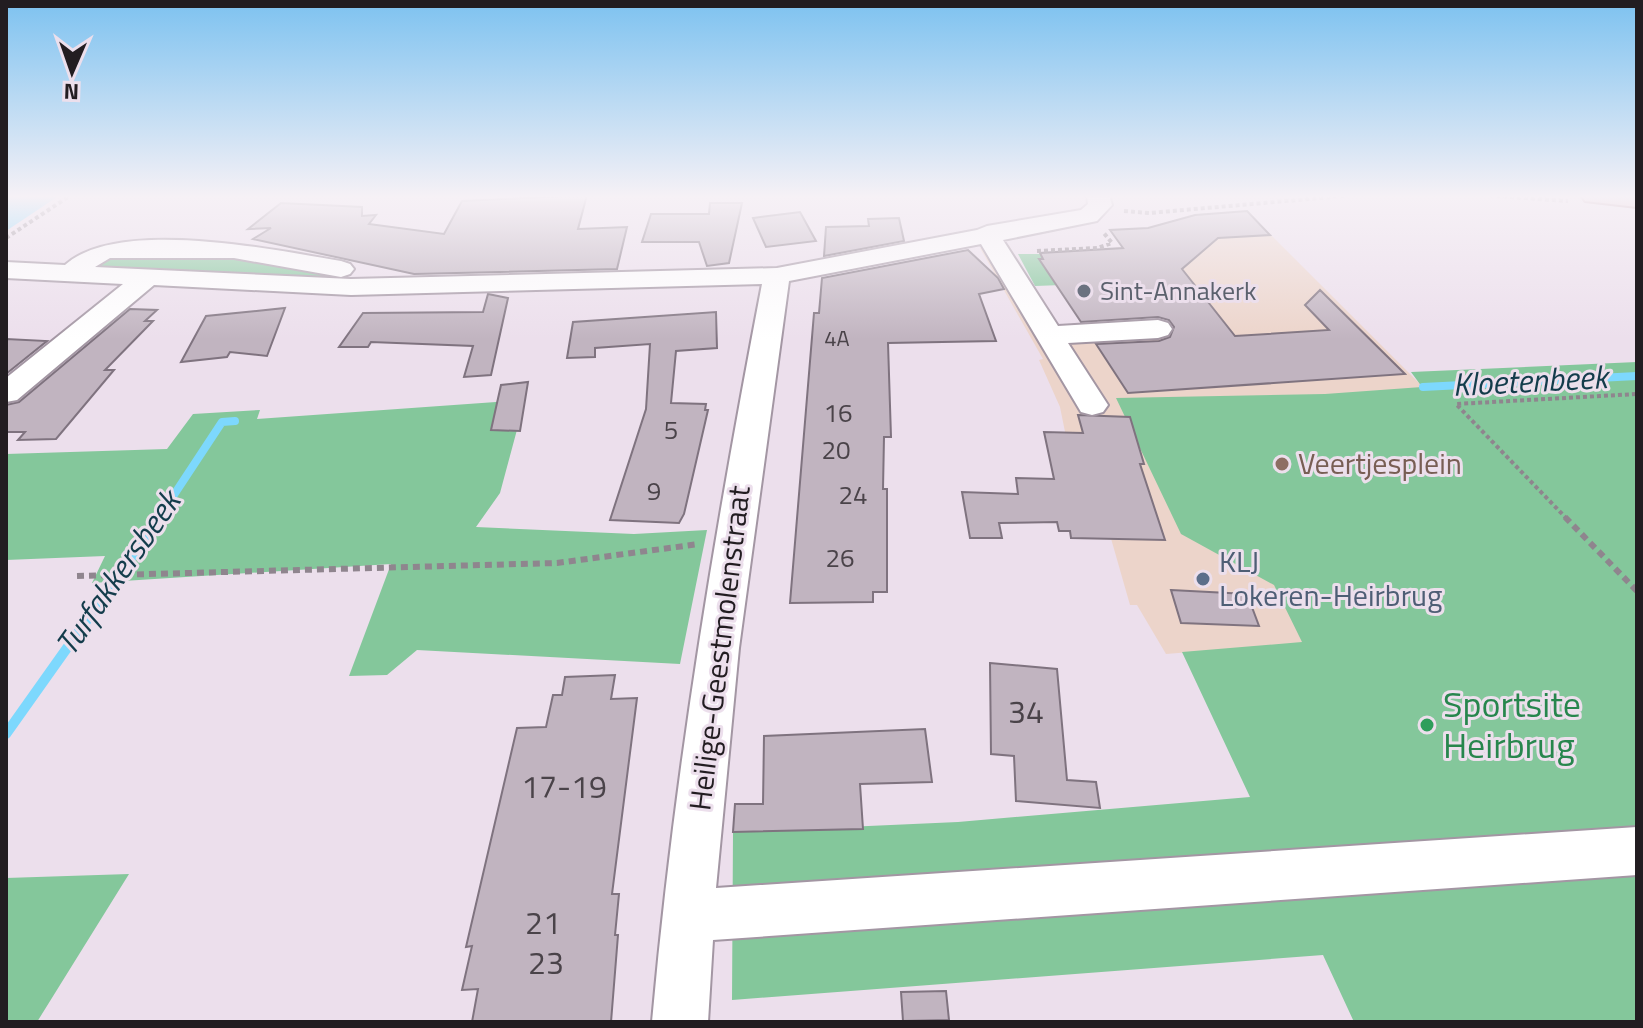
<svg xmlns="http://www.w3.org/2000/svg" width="1643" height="1028" viewBox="0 0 1643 1028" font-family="'Titillium Web',sans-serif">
	<rect width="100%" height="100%" fill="#ecdfec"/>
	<!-- education -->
	<path fill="#ecd4ca" d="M1247,211l176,176 -120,256 -137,11 -29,-49h-7l-24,-84h-23l-23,-114 -21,-47 4,-1 -63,-111 29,-3 45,94 125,-6 -27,-49 -42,-54 38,-2 47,-12z"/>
	<!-- green -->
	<path fill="#84c79b" d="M1018,254h26l2,4 -6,2 5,8 8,1 4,7 -6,2h7l4,7 -27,1z
		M117,255l122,1 60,11 47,15 -250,-14 8,-9z
		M1637,362v660h-283l-31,-67 -591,45 1,-168 225,-10 292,-25 -68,-145 120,-10 -28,-57 -93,-51 -65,-136 209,-4 97,-7 -11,-15z
		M525,400l-25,93 -24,34 158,7 73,-4 -27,134 -263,-14 -30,25 -38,1 42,-112 -299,19 13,-27 -99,4v-106l161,-5 26,-35 67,-4 -3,9z
		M129,874l-92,148h-31v-144z"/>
	<!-- water -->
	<path fill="#7dd8fd" d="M6,195h54l-54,36z"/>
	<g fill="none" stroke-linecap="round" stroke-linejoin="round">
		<!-- stream-far1 -->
		<path stroke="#7dd8fd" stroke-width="8" d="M1423,387l214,-11
			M158,519l64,-97 13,-1"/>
		<!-- stream -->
		<path stroke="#7dd8fd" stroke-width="10" d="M6,734l154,-217"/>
	</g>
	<!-- building -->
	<path fill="#c1b4c0" stroke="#7f737f" stroke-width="2" d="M587,195l-9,34 49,-2 -10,42 -203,5 -161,-35 18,-11 -23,1 33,-26 81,4v9l14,-1 -7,9 75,10 18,-33z
		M710,203h32l-13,60 -22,3 -8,-24h-57l9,-28h58z
		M1247,211l23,24 -52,3 -36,31 53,67 94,-6 -24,-25 15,-15 85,84 -277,19 -32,-49 63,-3 11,-4 4,-10 -5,-7 -11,-3 -77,5 -42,-63h4l-3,-6 83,-5 -13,-18 38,-2 47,-13z
		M800,212l16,29 -50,6 -13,-29z
		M899,218l5,23 -80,15 2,-29 43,-1 -1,-7z
		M968,250l30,28 6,11 -25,5 17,47 -108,2 3,94h-7l-1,52h4v103h-14v10l-83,1 24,-290h5l3,-35z
		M488,294l20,4 -17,77 -27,2 9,-31 -102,-4 -3,5h-29l24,-34 120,-1z
		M285,308l-18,48 -37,-4 -3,5 -46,5 25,-46z
		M130,309l27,1 -12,11h8l-48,49h9l-58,69 -38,1 7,-8h-19v-27l13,-3z
		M716,312l1,36 -41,3 -5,52 35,1 -1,6h3l-24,104 -5,9 -69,-3 36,-111 4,-65 -55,4v9l-28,1 6,-36z
		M6,339l41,2 -41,33z
		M528,382l-8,49 -29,-1 10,-45z
		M1078,415l52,2 14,47h-4l25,76 -94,-2 -1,-7h-11l-2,-9 -58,1 3,15h-32l-8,-46 56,2 -2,-16 38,1 -10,-47 39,1z
		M1171,590l76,4 12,32 -78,-3z
		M990,663l67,6 10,111 29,2 4,26 -84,-7 -2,-45 -23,-2z
		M615,675l-4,24 26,-1 -25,196h7l-4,41h3l-7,87h-139l6,-33 -16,1 10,-44 -6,1 51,-219 29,-1 7,-32h9l3,-18z
		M925,729l7,53 -72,2 3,45 -130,3 2,-28h28l1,-68z
		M946,991l3,29 -46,1 -2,-29z"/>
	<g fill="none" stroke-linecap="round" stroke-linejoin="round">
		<defs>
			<path id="minor" d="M1087,195h22l3,10 -15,16 -94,19 55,86 100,-6 10,3 4,6 -4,6 -10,3 -90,5 40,62 -5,7 -11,3 -11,-3 -100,-168 -192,37 -50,367 -23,240 921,-61v48l-924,65 -5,82h-56c22,-247 63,-493 110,-738l-411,11 -197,-10 -137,115 -11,2v-24l117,-94 -117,-6v-16l59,3c53,-48 209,-15 276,-4l9,3 4,5 -4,5 -9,3 -107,-19h-124l-15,9 256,12 426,-11 200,-38 10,-4 94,-16 7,-6z"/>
			<path id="major" d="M1581,195h56v12l-52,-6z"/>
		</defs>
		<!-- minor casing -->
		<use href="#minor" stroke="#a396a3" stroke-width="4"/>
		<!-- major casing -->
		<use href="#major" stroke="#965b65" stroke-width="4"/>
		<!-- path-far1 -->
		<path stroke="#8f858e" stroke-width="4" stroke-dasharray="4 3" stroke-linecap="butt" d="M84,195h155
			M1482,195l86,6
			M1124,211l25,2 205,-18
			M6,238l65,-43
			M1037,251l60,-3 15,-5 -9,-11
			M1567,519l-111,-115 181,-10"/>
		<!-- path -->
		<path stroke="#8f858e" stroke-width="6" stroke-dasharray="7 5" stroke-linecap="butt" d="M1565,517l72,74
			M77,576l480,-13 142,-19"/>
		<!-- minor -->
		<use href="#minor" fill="#fff" fill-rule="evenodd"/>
		<!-- major -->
		<use href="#major" fill="#e5b1b8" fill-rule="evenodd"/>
	</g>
	<!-- sky -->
	<linearGradient id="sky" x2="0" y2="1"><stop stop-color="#7dc2f0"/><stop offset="0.58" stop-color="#f6f1f6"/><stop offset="1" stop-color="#f6f1f6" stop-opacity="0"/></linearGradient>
	<rect width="1643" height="339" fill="url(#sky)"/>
	<!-- markers -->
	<circle fill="#6b7280" stroke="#ecdfec" stroke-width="3" cx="1084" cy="291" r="8"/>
	<circle fill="#8d6e63" stroke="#ecdfec" stroke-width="3" cx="1282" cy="464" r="8"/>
	<circle fill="#5c6f8a" stroke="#ecdfec" stroke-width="3" cx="1203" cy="579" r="8"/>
	<circle fill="#2e9e5b" stroke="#ecdfec" stroke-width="3" cx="1427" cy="725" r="8"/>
	<g text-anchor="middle" stroke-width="6" stroke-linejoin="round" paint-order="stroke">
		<!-- far-number labels -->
		<g font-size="22" fill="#4a4349">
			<text x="837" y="346">4A</text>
		</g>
		<!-- far-worship labels -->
		<g font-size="26" fill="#5b616d" stroke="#ecdfec" text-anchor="start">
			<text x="1100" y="300">Sint-Annakerk</text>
		</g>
		<!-- number labels -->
		<g font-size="26" fill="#4a4349">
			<text x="838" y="422">16</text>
			<text x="671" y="439">5</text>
			<text x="836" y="459">20</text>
			<text x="654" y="500">9</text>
			<text x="853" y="504">24</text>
			<text x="840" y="567">26</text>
		</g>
		<!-- education labels -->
		<g font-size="30" fill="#785e54" stroke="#ecdfec" text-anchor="start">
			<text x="1298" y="474">Veertjesplein</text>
		</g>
		<!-- service labels -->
		<g font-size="30" fill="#4e5e75" stroke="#ecdfec" text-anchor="start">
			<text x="1219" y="572">KLJ<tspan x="1219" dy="34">Lokeren-Heirbrug</tspan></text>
		</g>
		<!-- street labels -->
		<g font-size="30" fill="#221d21" stroke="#ecdfec">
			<text transform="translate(720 648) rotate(-83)" y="10">Heilige-Geestmolenstraat</text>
		</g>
		<!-- water labels -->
		<g font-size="32" font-style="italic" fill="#133c4b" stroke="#ecdfec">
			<text transform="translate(1530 381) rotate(-3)" y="11">Kloetenbeek</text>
			<text transform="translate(118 573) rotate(-55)" y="11">Turfakkersbeek</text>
		</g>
		<!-- near-number labels -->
		<g font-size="32" fill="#4a4349">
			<text x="1026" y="723">34</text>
			<text x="564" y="798">17-19</text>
			<text x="543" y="934">21</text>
			<text x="546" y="974">23</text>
		</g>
		<!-- near-leisure labels -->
		<g font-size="36" fill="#27864d" stroke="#ecdfec" text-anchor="start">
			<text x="1443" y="717">Sportsite<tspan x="1443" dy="41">Heirbrug</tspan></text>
		</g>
	</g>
	<!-- border -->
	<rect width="1643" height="1028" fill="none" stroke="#221d21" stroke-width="16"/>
	<!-- north arrow -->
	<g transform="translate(72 72) rotate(182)" stroke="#ecdfec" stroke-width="6" paint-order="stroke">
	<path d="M0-6L14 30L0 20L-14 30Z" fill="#221d21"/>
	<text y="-12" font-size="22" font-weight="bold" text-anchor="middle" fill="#221d21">N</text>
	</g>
</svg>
